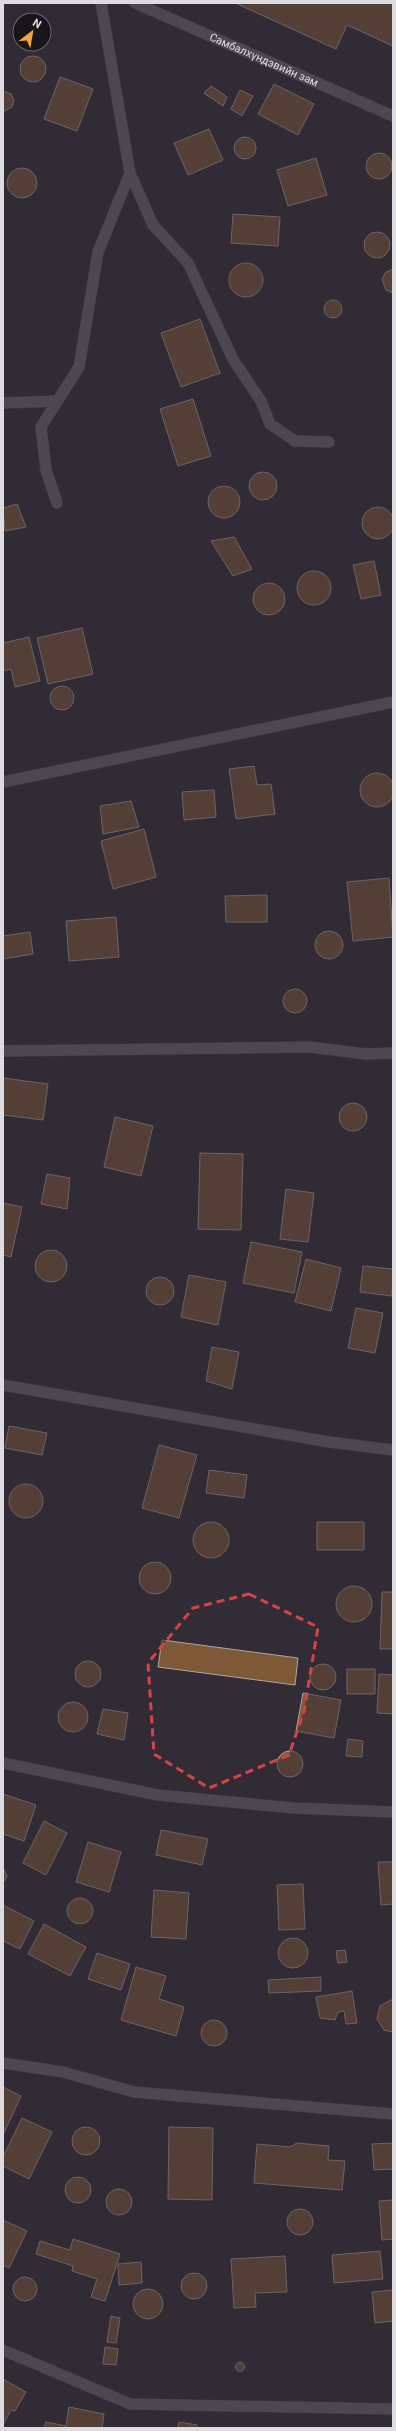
<svg xmlns="http://www.w3.org/2000/svg" width="396" height="2431" viewBox="0 0 396 2431" font-family="Roboto,sans-serif">
	<rect width="100%" height="100%" fill="#312c36"/>
	<!-- building -->
	<path fill="#7e5837" stroke="#b2a69d" d="M235,3h158v43l-46,-21 -11,24z
		M20 69a13 13 0 1 1 26 0a13 13 0 1 1-26 0Z
		M60,77l33,12 -16,42 -33,-12z
		M274,84l40,20 -16,31 -40,-21z
		M211,86l16,11 -4,9 -19,-13z
		M240,90l13,6 -11,20 -11,-7z
		M3,91l8,3 3,6 -2,7 -9,5z
		M209,129l14,31 -35,15 -14,-32z
		M234 148a11 11 0 1 1 22 0a11 11 0 1 1-22 0Z
		M366 166a13 13 0 1 1 26 0a13 13 0 1 1-26 0Z
		M316,158l11,37 -39,11 -11,-36z
		M7 183a15 15 0 1 1 30 0a15 15 0 1 1-30 0Z
		M233,214l47,3 -2,29 -47,-3z
		M364 245a13 13 0 1 1 26 0a13 13 0 1 1-26 0Z
		M229 280a17 17 0 1 1 34 0a17 17 0 1 1-34 0Z
		M393,269v24l-7,-3 -4,-11 4,-7z
		M324 309a9 9 0 1 1 18 0a9 9 0 1 1-18 0Z
		M200,319l20,54 -39,14 -20,-54z
		M193,399l18,57 -33,10 -18,-57z
		M249 486a14 14 0 1 1 28 0a14 14 0 1 1-28 0Z
		M208 502a16 16 0 1 1 32 0a16 16 0 1 1-32 0Z
		M17,504l9,23 -21,4 -2,-23z
		M362 523a16 16 0 1 1 32 0a16 16 0 1 1-32 0Z
		M234,537l18,32 -19,7 -22,-35z
		M374,561l7,34 -20,4 -8,-34z
		M297 588a17 17 0 1 1 34 0a17 17 0 1 1-34 0Z
		M253 599a16 16 0 1 1 32 0a16 16 0 1 1-32 0Z
		M82,628l11,46 -45,10 -11,-46z
		M29,637l11,44 -25,6 -4,-18 -8,2v-28z
		M50 698a12 12 0 1 1 24 0a12 12 0 1 1-24 0Z
		M254,766l3,19 14,-1 4,30 -39,5 -7,-50z
		M360 790a17 17 0 1 1 34 0a17 17 0 1 1-34 0Z
		M214,790l2,27 -32,3 -2,-28z
		M131,801l8,26 -36,7 -3,-28z
		M144,829l12,48 -43,12 -12,-48z
		M389,878l4,59 -40,4 -6,-59z
		M267,895v27h-41l-1,-26z
		M116,917l3,40 -50,4 -3,-40z
		M315 945a14 14 0 1 1 28 0a14 14 0 1 1-28 0Z
		M30,932l3,22 -30,5v-23z
		M283 1001a12 12 0 1 1 24 0a12 12 0 1 1-24 0Z
		M3,1078l45,6 -5,36 -40,-5z
		M339 1117a14 14 0 1 1 28 0a14 14 0 1 1-28 0Z
		M115,1117l38,9 -12,50 -37,-9z
		M200,1153l43,1 -2,76 -43,-1z
		M47,1174l23,4 -3,31 -26,-5z
		M286,1189l28,4 -6,49 -28,-3z
		M3,1203l19,4 -11,50 -8,-2z
		M251,1242l51,10 -8,41 -51,-10z
		M35 1266a16 16 0 1 1 32 0a16 16 0 1 1-32 0Z
		M306,1259l35,9 -10,43 -36,-9z
		M363,1266l30,3 -1,27 -32,-4z
		M189,1275l37,7 -8,43 -37,-8z
		M146 1291a14 14 0 1 1 28 0a14 14 0 1 1-28 0Z
		M356,1308l27,5 -8,40 -27,-5z
		M212,1347l27,5 -7,37 -26,-8z
		M9,1426l38,7 -5,22 -37,-7z
		M159,1445l38,10 -18,63 -37,-10z
		M209,1470l38,5 -3,23 -38,-5z
		M9 1501a17 17 0 1 1 34 0a17 17 0 1 1-34 0Z
		M193 1540a18 18 0 1 1 36 0a18 18 0 1 1-36 0Z
		M317,1522h47v28h-47z
		M139 1578a16 16 0 1 1 32 0a16 16 0 1 1-32 0Z
		M336 1604a18 18 0 1 1 36 0a18 18 0 1 1-36 0Z
		M382,1592h11v57h-13z
		M162,1640l136,18 -3,27 -137,-18z
		M75 1674a13 13 0 1 1 26 0a13 13 0 1 1-26 0Z
		M310 1677a13 13 0 1 1 26 0a13 13 0 1 1-26 0Z
		M347,1669h28v25h-28z
		M379,1674l14,1v39l-16,-1z
		M303,1693l38,7 -7,38 -38,-7z
		M58 1717a15 15 0 1 1 30 0a15 15 0 1 1-30 0Z
		M103,1709l25,4 -4,27 -27,-6z
		M348,1739l15,2 -1,16 -16,-1z
		M277 1764a13 13 0 1 1 26 0a13 13 0 1 1-26 0Z
		M3,1794l33,11 -12,36 -21,-7z
		M44,1821l23,12 -21,42 -23,-12z
		M161,1830l47,9 -6,26 -46,-10z
		M88,1842l33,10 -12,40 -33,-10z
		M378,1862h15v42l-12,1z
		M3,1867l4,9 -4,7z
		M303,1884l2,45 -26,1 -2,-45z
		M154,1890l35,3 -3,46 -35,-2z
		M67 1911a13 13 0 1 1 26 0a13 13 0 1 1-26 0Z
		M3,1905l31,16 -14,28 -17,-8z
		M44,1924l42,23 -16,29 -42,-22z
		M278 1953a15 15 0 1 1 30 0a15 15 0 1 1-30 0Z
		M345,1950l2,12 -9,1 -2,-12z
		M97,1953l33,11 -9,26 -33,-11z
		M136,1967l30,9 -7,23 25,8 -8,29 -55,-16z
		M321,1977v14l-52,2 -1,-13z
		M352,1991l5,32 -11,1 -2,-13 -6,1 -3,8 -15,-2 -4,-21z
		M391,2000h2v32l-9,-2 -7,-11 3,-13z
		M201 2033a13 13 0 1 1 26 0a13 13 0 1 1-26 0Z
		M3,2087l18,9 -18,39z
		M22,2118l30,14 -23,47 -26,-13v-9z
		M72 2141a14 14 0 1 1 28 0a14 14 0 1 1-28 0Z
		M169,2127l44,1 -1,72 -44,-1z
		M297,2143l32,3 -1,14 17,1 -3,29 -88,-7 3,-39 33,3z
		M393,2143v26l-19,1 -2,-26z
		M65 2190a13 13 0 1 1 26 0a13 13 0 1 1-26 0Z
		M106 2202a13 13 0 1 1 26 0a13 13 0 1 1-26 0Z
		M393,2200v39l-11,1 -3,-39z
		M287 2222a13 13 0 1 1 26 0a13 13 0 1 1-26 0Z
		M3,2220l24,11 -18,37 -6,-3z
		M73,2239l47,15 -15,47 -14,-4 6,-18 -25,-8 1,-5 -37,-12 4,-13 30,9z
		M380,2251l3,28 -49,4 -2,-28z
		M285,2256l2,36 -32,1 1,14 -22,1 -3,-49z
		M141,2262l1,21 -23,2 -1,-21z
		M181 2286a13 13 0 1 1 26 0a13 13 0 1 1-26 0Z
		M13 2289a12 12 0 1 1 24 0a12 12 0 1 1-24 0Z
		M133 2304a15 15 0 1 1 30 0a15 15 0 1 1-30 0Z
		M393,2290v31l-18,2 -3,-31z
		M111,2316l9,2 -4,25 -9,-1z
		M105,2347l13,2 -2,16 -13,-1z
		M235.5 2367a4.5 4.5 0 1 1 9 0a4.5 4.5 0 1 1-9 0Z
		M3,2379l23,13 -11,19 -4,-1 -8,15z
		M69,2407l35,7 -2,14h-58l2,-6 20,4z
		M179,2422l18,3v3h-19z"/>
	<g fill="none" stroke-linecap="round" stroke-linejoin="round">
		<defs>
			<path id="minor" d="M130,173l23,52 35,38 46,98 27,40 9,23 25,17 34,1
				M3,403l55,-2
				M57,503l-11,-33 -5,-43 38,-60 19,-115 32,-79 -29,-170
				M3,782l390,-80
				M3,1051l307,-4 56,7 27,-1
				M3,1385l326,57 64,8
				M3,1763l155,32 136,13 99,4
				M3,2063l60,9 71,20 259,22
				M3,2350l127,54 263,5"/>
			<g id="tertiary">
				<path id="s1" d="M135,3l258,113"/>
			</g>
		</defs>
		<!-- minor casing -->
		<use href="#minor" stroke="#4c4850" stroke-width="12"/>
		<!-- tertiary casing -->
		<use href="#tertiary" stroke="#4c4850" stroke-width="12"/>
		<!-- minor -->
		<use href="#minor" stroke="#6f6974" stroke-width="11"/>
		<!-- tertiary -->
		<use href="#tertiary" stroke="#6f6974" stroke-width="11"/>
	</g>
	<!-- marked area -->
	<path d="M0 0H396V2431H0ZM249,1594l69,33 -14,84 -15,44 -80,33 -55,-34 -6,-91 45,-55z" fill="#312c36" fill-opacity=".55" fill-rule="evenodd"/>
	<path fill="none" stroke="#d74344" stroke-width="3" stroke-dasharray="8 5" stroke-linejoin="round" d="M249,1594l69,33 -14,84 -15,44 -80,33 -55,-34 -6,-91 45,-55z"/>
	<g text-anchor="middle" stroke-width="4" stroke-linejoin="round" paint-order="stroke">
		<!-- street labels -->
		<g font-size="11" fill="#dedbe1" stroke="#18161a">
			<text dy="4" stroke="none"><textPath href="#s1" startOffset="141">Самбалхүндэвийн зам</textPath></text>
		</g>
	</g>
	<!-- border -->
	<rect width="396" height="2431" fill="none" stroke="#dedbe1" stroke-width="8"/>
	<!-- north arrow -->
	<g transform="translate(32 32) rotate(31)"><circle r="19" fill="#18161a" stroke="#67656a"/>
	<path d="M0-3L7 15L0 10L-7 15Z" fill="#f0a63f"/>
	<text y="-6" font-size="11" font-weight="bold" text-anchor="middle" fill="#dedbe1">N</text>
	</g>
</svg>
